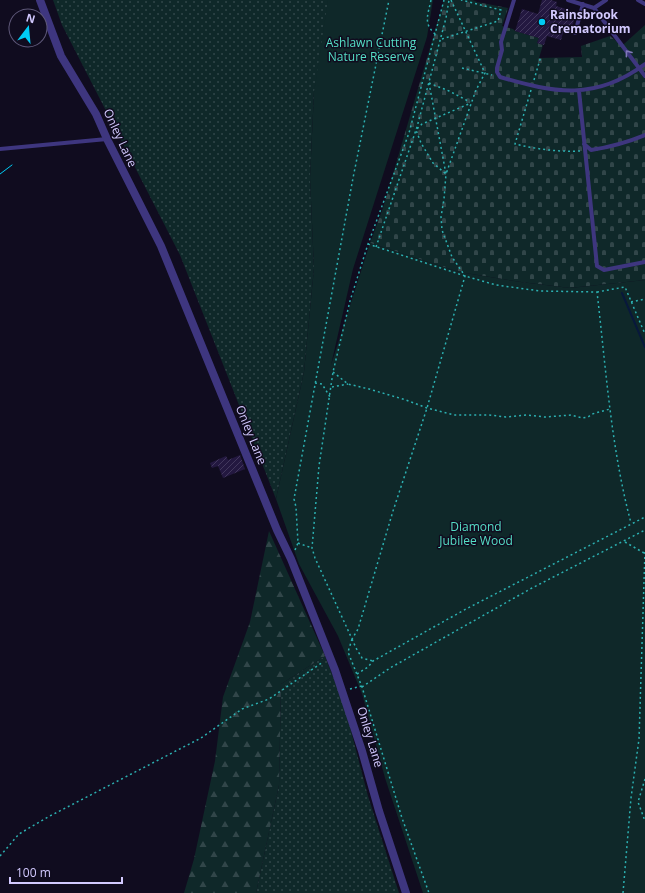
<svg xmlns="http://www.w3.org/2000/svg" width="645" height="893" viewBox="0 0 645 893" font-family="'Open Sans',sans-serif">
	<defs>
		<pattern id="grass-dots" width="8" height="8" patternUnits="userSpaceOnUse"><rect width="8" height="8" fill="#0f2829"/><path d="M2 2h.1M6 6h.1" fill="none" stroke="#314649" stroke-width="1.8" stroke-linecap="round"/></pattern>
		<pattern id="forest-firs" width="22" height="20" patternUnits="userSpaceOnUse"><rect width="22" height="20" fill="#0f2829"/><path d="M5 1l3.5 6h-7zM16 11l3.5 6h-7z" fill="#314649"/></pattern>
		<pattern id="cemetery-stones" width="16" height="16" patternUnits="userSpaceOnUse"><rect width="16" height="16" fill="#0f2829"/><path d="M2 7V4a2 2 0 0 1 4 0v3zM10 15v-3a2 2 0 0 1 4 0v3z" fill="#314649"/></pattern>
		<pattern id="building-hatch" width="6" height="6" patternUnits="userSpaceOnUse"><rect width="6" height="6" fill="#231840"/><path d="M-1 1l2-2M0 6l6-6M5 7l2-2" fill="none" stroke="#42385d"/></pattern>
	</defs>
	<rect width="100%" height="100%" fill="#100c1f"/>
	<!-- grass -->
	<path fill="url(#grass-dots)" d="M53,0h314l-53,92 -4,86 4,90 -10,104 -28,127 -96,-244 -118,-230z
		M325,656l20,52 23,88 31,97h-143l23,-108 2,-101z"/>
	<!-- forest -->
	<path fill="url(#forest-firs)" d="M269,531l56,125 -44,28 -2,101 -23,108h-72l10,-34 21,-98 8,-64 27,-75z"/>
	<!-- cemetery -->
	<path fill="url(#cemetery-stones)" d="M444,0h29l4,2 31,6 -6,18 11,3 2,2 24,7 -2,5 6,2 -4,13 43,-1 -1,-11 29,-10 11,9 3,-1 21,-19v255l-75,8 -49,-6 -62,-10 -89,-29 13,-35z"/>
	<!-- green -->
	<path fill="#0f2829" d="M328,0h105l-6,37 -74,232 -22,96 39,-122 89,29 62,10 49,6 75,-8v613h-222l-38,-115 -23,-84 -24,-58 -39,-72 -23,-65 28,-127 10,-104 -4,-90 4,-86z"/>
	<g fill="none" stroke-linecap="round" stroke-linejoin="round">
		<!-- stream -->
		<path stroke="#08183c" stroke-width="2" d="M622,293l23,54"/>
	</g>
	<!-- building -->
	<path fill="url(#building-hatch)" d="M542,0h9l6,2 -1,4 10,3 -2,8 10,3 -2,8 -7,-2 -4,14 -14,-4 -3,9 -7,-2 2,-5 -24,-7 7,-22 16,5z
		M240,455l5,14 -22,9 -5,-12 -6,2 -2,-5 16,-7 2,4z"/>
	<g fill="none" stroke-linecap="round" stroke-linejoin="round">
		<!-- path -->
		<path stroke="#2cb0b1" stroke-width="1.5" stroke-dasharray="2 3" stroke-linecap="butt" d="M431,0c-3,15 -8,23 4,34
			M451,0l34,73 -9,17 -30,84 -13,-11 -12,-20 -5,-13 6,-6 49,-21
			M442,39l56,-18 3,-11 -40,-10
			M462,68l30,7
			M534,80l7,-24
			M429,83l17,91 -2,25 -3,18 1,13 10,27 13,19 -38,132 -34,103 -35,118 -6,10 -37,-81 -3,-10 7,-82 14,-94 17,-71 18,-57 41,-111 35,-133
			M429,83l20,8 21,11
			M531,90l-16,54c21,5 42,8 65,7
			M368,244l97,32 31,9 44,6 57,1c9,77 14,156 34,231
			M376,247l41,-120 29,-109 3,-18
			M597,292l28,-5 20,47
			M631,302l14,-3
			M333,372l15,12 21,5 37,11 21,8 27,7h35l17,2 21,-2 18,2 26,-2 11,3 6,-1 4,-3 18,-5
			M315,383l7,1 8,13
			M332,387l16,-3
			M625,542l19,11
			M298,543l14,5
			M295,550l3,-7 -2,-36 -2,-8 59,-321 36,-178
			M352,639l-4,13 14,35 40,131 27,75
			M352,639l4,9 6,10 11,3
			M357,674l11,-7 5,-6 93,-52 179,-92
			M362,687l28,-19 142,-80 113,-58
			M350,689l12,-3
			M645,779l-7,23 7,19
			M0,856l19,-22 29,-17 153,-79 41,-29 27,-10 54,-37
			M623,893l8,-95 8,-59 6,-189"/>
		<!-- lane -->
		<path stroke="#3e367f" stroke-width="4" d="M514,0l-13,42 1,8 -5,18v4l3,5c55,16 95,24 145,-13
			M568,0l26,8 51,68
			M638,0l7,4
			M594,8l12,-8
			M575,33l8,-29
			M579,91l18,175 7,4 41,-8
			M584,144l7,6c19,-3 37,-8 54,-15
			M0,149l107,-10"/>
		<!-- street -->
		<path stroke="#3e367f" stroke-width="8" d="M40,0l21,56 35,58 11,25 54,107 116,284 14,29 44,111 27,81 17,60 27,82"/>
		<!-- tram -->
		<path stroke="#00ccf5" stroke-width="1" d="M0,174l12,-9"/>
	</g>
	<!-- one-way arrows -->
	<defs><path id="oneway-chevron" d="M-2-3.5L2.5 0L-2 3.5" fill="none" stroke-width="1.6" stroke-linecap="round" stroke-linejoin="round"/></defs>
	<use stroke="#8179b9" href="#oneway-chevron" transform="translate(628 53) rotate(-127)"/>
	<!-- markers -->
	<circle fill="#00ccf5" stroke="#100c1f" stroke-width="1.5" cx="542" cy="22" r="4"/>
	<g text-anchor="middle" stroke-width="3" stroke-linejoin="round" paint-order="stroke">
		<!-- poi labels -->
		<g font-size="12" font-weight="bold" fill="#d3caff" stroke="#100c1f" text-anchor="start">
			<text x="550" y="19">Rainsbrook<tspan x="550" dy="14">Crematorium</tspan></text>
		</g>
		<!-- park labels -->
		<g font-size="12" fill="#55dfc6" stroke="#100c1f">
			<text x="371" y="47">Ashlawn Cutting<tspan x="371" dy="14">Nature Reserve</tspan></text>
			<text x="476" y="531">Diamond<tspan x="476" dy="14">Jubilee Wood</tspan></text>
		</g>
		<!-- street labels -->
		<g font-size="12" fill="#d3caff" stroke="#100c1f">
			<text transform="translate(120 138) rotate(65)" y="4">Onley Lane</text>
			<text transform="translate(251 435) rotate(68)" y="4">Onley Lane</text>
			<text transform="translate(370 737) rotate(73)" y="4">Onley Lane</text>
		</g>
	</g>
	<!-- north arrow -->
	<g transform="translate(28 28) rotate(16)"><circle r="19" fill="#100c1f" stroke="#5e5879"/>
	<path d="M0-3L7 15L0 10L-7 15Z" fill="#00ccf5"/>
	<text y="-6" font-size="11" font-weight="bold" text-anchor="middle" fill="#d3caff">N</text>
	</g>
	<!-- scale -->
	<path d="M10 877v6h112v-6" fill="none" stroke="#d3caff" stroke-width="2"/>
	<text x="16" y="877" font-size="12" fill="#d3caff" stroke="#100c1f" stroke-width="3" paint-order="stroke">100 m</text>
</svg>
